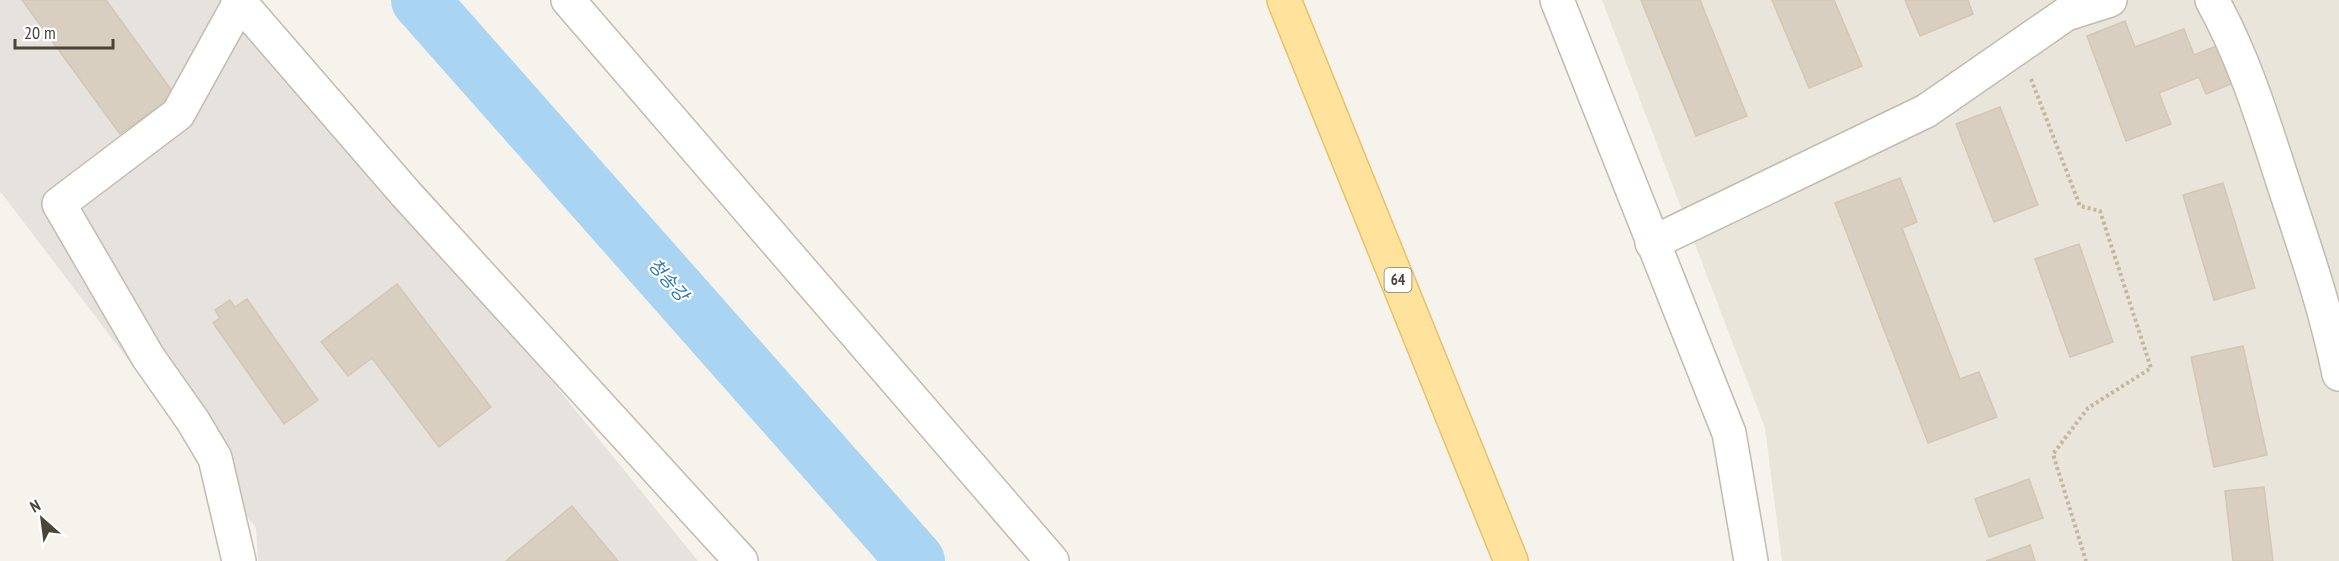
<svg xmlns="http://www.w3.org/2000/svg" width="2339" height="561" viewBox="0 0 2339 561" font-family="'PT Sans Narrow','Noto Sans KR',sans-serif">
	<rect width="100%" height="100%" fill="#f6f3ec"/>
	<!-- residential -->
	<path fill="#eae5da" d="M1602,0h737v561h-557l-17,-133z"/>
	<!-- industrial -->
	<path fill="#e6e2dd" d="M0,0h242l456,561h-440l-2,-33 -256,-337z"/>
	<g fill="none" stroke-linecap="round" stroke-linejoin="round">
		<!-- river -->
		<path stroke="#a9d4f2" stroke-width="58" d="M420,0l496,561"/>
	</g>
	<!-- building -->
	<path fill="#d8cfc1" stroke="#d3c7b4" stroke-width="1.5" d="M22,0h84l69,95 -55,39z
		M1641,0h59l47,116 -51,20z
		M1772,0h62l28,66 -53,22z
		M1905,0h63l5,14 -53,22z
		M2125,21l10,26 49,-18 10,26 30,-12 14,38 -32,13 -7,-17 -40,16 12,31 -45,17 -39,-105z
		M2000,107l38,98 -44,17 -38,-98z
		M1900,178l17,44 -15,6 58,151 19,-7 18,45 -69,26 -93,-240z
		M2223,183l32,105 -41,12 -31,-105z
		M2079,244l34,98 -43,15 -35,-98z
		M397,284l94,123 -52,40 -67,-89 -24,18 -27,-34z
		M247,299l71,101 -34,24 -71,-101 7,-5 -5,-8 15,-10 5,7z
		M2243,346l24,109 -53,12 -23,-110z
		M2029,479l14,39 -54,19 -14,-38z
		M2264,487l9,74h-40l-8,-70z
		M572,506l46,55h-112z
		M2030,545l5,16h-49z"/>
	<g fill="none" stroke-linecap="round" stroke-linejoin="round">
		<defs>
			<path id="minor" d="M568,0l484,561
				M1557,0l172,433 22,128
				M2212,0c32,58 51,120 71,182 21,64 43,126 56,192
				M1652,243l274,-132 140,-97 44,-14
				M239,561l-24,-103 -22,-37 -45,-64 -89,-153 119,-90 62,-112"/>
			<path id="tertiary" d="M238,0l168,194 335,367"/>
			<path id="primary" d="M1284,0l227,561"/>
		</defs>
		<!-- minor casing -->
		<use href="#minor" stroke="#c2bbae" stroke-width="36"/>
		<!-- tertiary casing -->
		<use href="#tertiary" stroke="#c2bbae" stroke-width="36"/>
		<!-- primary casing -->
		<use href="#primary" stroke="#e6c16a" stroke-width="36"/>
		<!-- path -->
		<path stroke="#c4b79f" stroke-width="4" stroke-dasharray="3 3" stroke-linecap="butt" d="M2031,79l49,127 20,5 51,157 -63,40 -35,46 33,107"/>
		<!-- minor -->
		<use href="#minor" stroke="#fff" stroke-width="33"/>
		<!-- tertiary -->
		<use href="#tertiary" stroke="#fff" stroke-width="33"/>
		<!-- primary -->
		<use href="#primary" stroke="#ffe39c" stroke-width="33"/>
	</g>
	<g text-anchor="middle" stroke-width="4.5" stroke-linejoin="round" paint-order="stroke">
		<!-- shield labels -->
		<rect fill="#fff" stroke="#817c74" stroke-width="1.5" x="1384.5" y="268" width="27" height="24" rx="4.5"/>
		<g font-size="15" font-weight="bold" fill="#4b4439">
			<text x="1398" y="285">64</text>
		</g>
		<!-- water labels -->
		<g font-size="18" font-style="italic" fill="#2e7ab2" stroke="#fff">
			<text transform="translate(668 280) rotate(49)" y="6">청송강</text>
		</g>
	</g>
	<!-- north arrow -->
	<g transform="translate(42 519) rotate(332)" stroke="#ffffff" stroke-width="4.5" paint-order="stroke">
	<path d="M0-4.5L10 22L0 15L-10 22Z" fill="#4b4439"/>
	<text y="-9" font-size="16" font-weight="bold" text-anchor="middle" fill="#4b4439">N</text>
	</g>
	<!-- scale -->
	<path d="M15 39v9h98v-9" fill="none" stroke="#4b4439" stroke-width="3"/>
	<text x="24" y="39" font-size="18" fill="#4b4439" stroke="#ffffff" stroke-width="4.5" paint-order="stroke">20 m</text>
</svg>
